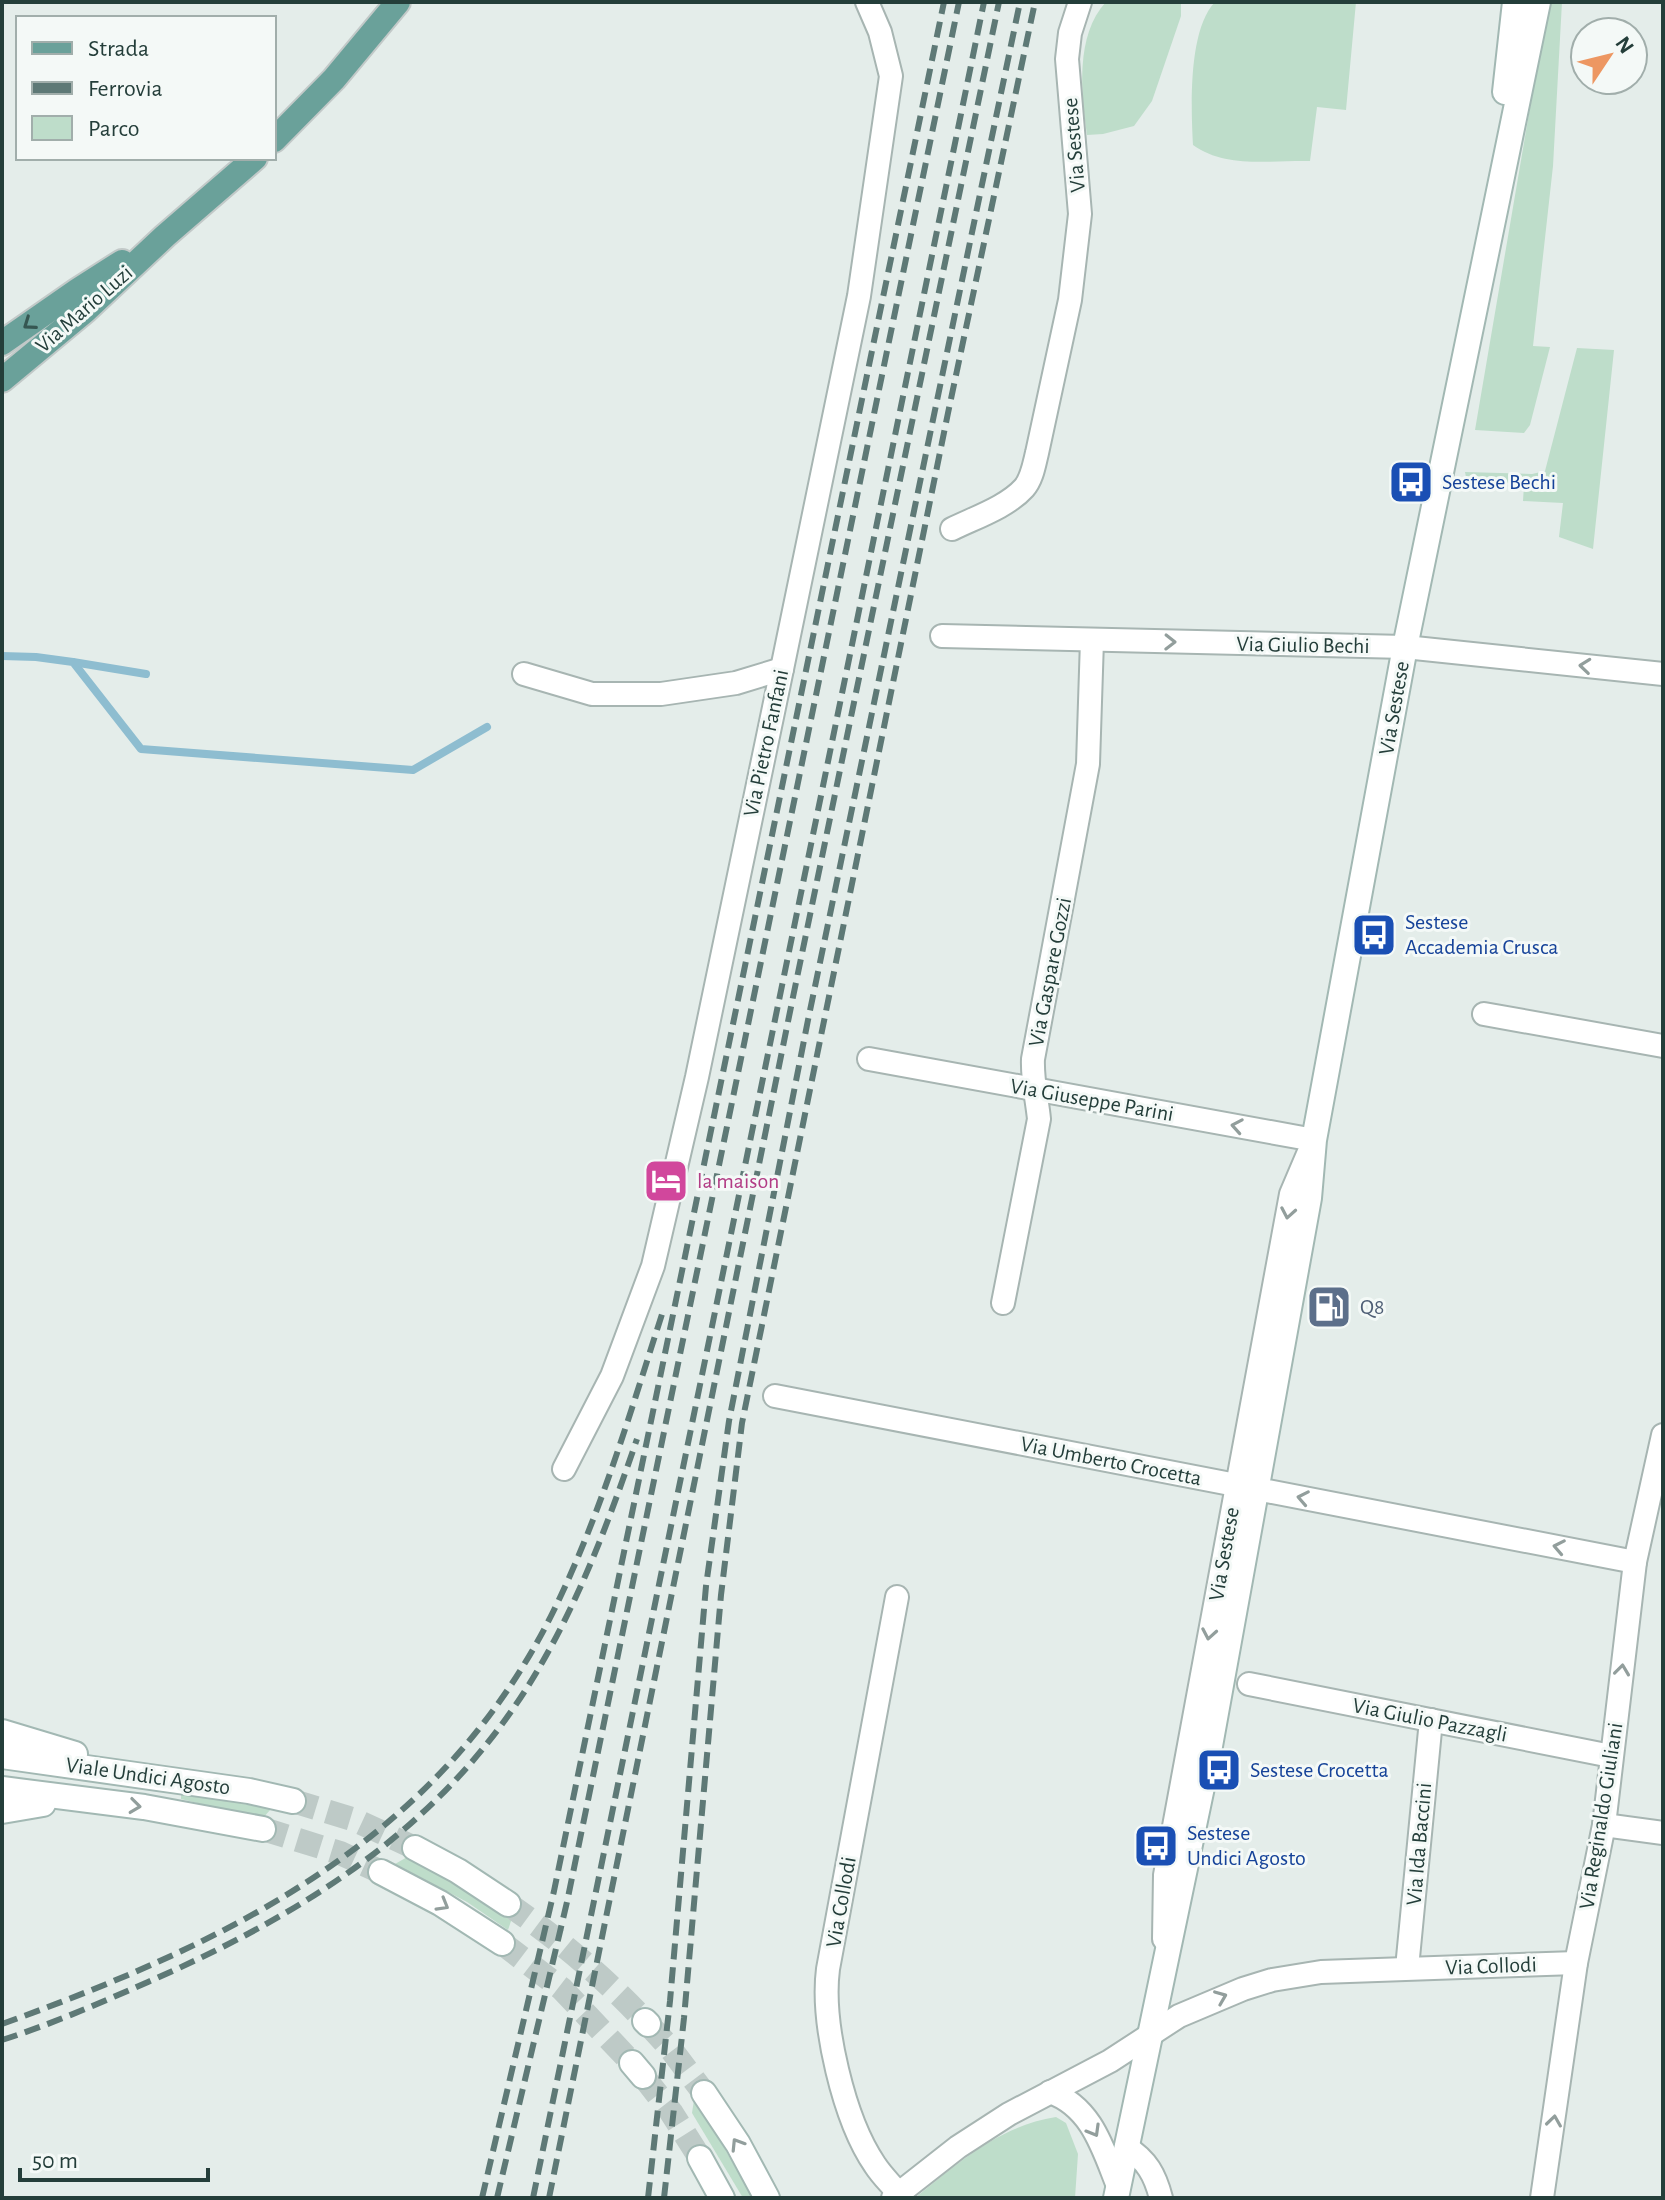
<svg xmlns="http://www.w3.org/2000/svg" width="1665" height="2200" font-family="'Alegreya Sans',sans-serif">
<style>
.green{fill:#beddca}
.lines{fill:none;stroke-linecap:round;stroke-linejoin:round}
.stream{stroke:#8ebdd0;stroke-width:8}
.secondary-tunnel{stroke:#becac7;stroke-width:24;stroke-dasharray:24 12;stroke-linecap:butt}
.street-casing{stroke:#a7b5b2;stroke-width:26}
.secondary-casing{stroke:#a2b8b3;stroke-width:28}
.primary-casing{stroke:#c2c9c8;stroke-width:28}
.street{stroke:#fff;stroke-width:22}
.secondary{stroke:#fff;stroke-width:24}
.primary{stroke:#6aa19a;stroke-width:24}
.rail{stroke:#5e7976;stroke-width:6;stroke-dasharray:16 8;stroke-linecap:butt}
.oneway{stroke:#365752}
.oneway2{stroke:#929e9c}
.labels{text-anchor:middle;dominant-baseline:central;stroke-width:6;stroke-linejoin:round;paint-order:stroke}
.street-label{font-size:22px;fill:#243e3a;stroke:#f4f9f7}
.transit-label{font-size:22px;fill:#164399;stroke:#f4f9f7;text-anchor:start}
.hotel-label{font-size:22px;fill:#b23c85;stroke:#f4f9f7;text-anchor:start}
.service-label{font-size:22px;fill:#4e5e75;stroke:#f4f9f7;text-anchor:start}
</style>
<rect width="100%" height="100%" fill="#e4edea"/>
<g class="green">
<path d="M1106,2H1181V16L1152,101L1134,126L1103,134L1087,135C1081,94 1075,35 1106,2Z"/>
<path d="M1215,2H1356L1346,110L1317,107L1310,161C1272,160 1226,169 1193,145C1191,108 1188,30 1215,2Z"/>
<polygon points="1548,2 1562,2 1553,166 1533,346 1550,347 1530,425 1524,433 1475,430"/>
<polygon points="1577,348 1614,350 1593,549 1559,537 1563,503 1523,501 1524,485 1466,477 1465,472 1532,474 1545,471"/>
<polygon points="181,1791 269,1805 271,1809 262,1819 181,1799"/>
<polygon points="409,1856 445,1874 512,1918 508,1930 467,1902 395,1864"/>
<polygon points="694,2100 714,2130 753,2198 743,2198 692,2113"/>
<path d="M1056,2117L1066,2123L1078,2154L1075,2198H915C958,2163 999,2126 1056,2117Z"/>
</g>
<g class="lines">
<g class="stream">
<polyline points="2,656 36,657 73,662 141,749 413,770 487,727"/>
<polyline points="73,662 146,674"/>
</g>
<g class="secondary-tunnel">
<polyline points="293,1801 355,1820 415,1848"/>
<polyline points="263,1829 340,1853 381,1872"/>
<path d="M508,1904C557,1938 604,1977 645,2021"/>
<polyline points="502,1943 562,1989 632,2063"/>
<polyline points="648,2024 670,2048 704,2093"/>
<polyline points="643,2076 671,2112 700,2158"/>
</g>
<g class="street-casing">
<g id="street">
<path d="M952,529C974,518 1007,507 1024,488C1032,479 1034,465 1037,453L1070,300L1080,214L1067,59L1070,33L1080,2"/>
<polyline points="942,636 1405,647 1663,674"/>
<polyline points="524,674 592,694 661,694 736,683 782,669"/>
<polyline points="1484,1014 1663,1046"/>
<polyline points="869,1059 1314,1140 1291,1194 1165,1875 1164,1939"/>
<path d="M1003,1303L1039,1119C1037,1099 1032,1079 1033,1059L1088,764L1092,640"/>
<polyline points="775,1396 1635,1562"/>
<polyline points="564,1469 612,1376 653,1266 697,1077 782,669 859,296 891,76 880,32 867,2"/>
<path d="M897,1597L828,1969C821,2023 844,2120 875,2165C882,2176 891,2184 899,2194"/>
<polyline points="1249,1684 1611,1756"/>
<polyline points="1604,1825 1663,1833"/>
<polyline points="1407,1968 1431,1720"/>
<path d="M1050,2092C1092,2107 1103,2149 1118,2186"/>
<path d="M1126,2147C1147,2160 1155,2175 1161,2198"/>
<polyline points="893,2198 958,2147 1009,2114 1110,2061 1179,2016 1243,1989 1272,1980 1321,1972 1576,1963"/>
<polyline points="1542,2198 1576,1963 1604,1825 1635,1562 1663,1435"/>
</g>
</g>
<g class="secondary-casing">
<g id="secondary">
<polyline points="1505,92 1515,2"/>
<polyline points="2,1732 75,1754"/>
<polyline points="2,1756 249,1791 293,1801"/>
<polyline points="2,1789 144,1807 263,1829"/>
<polyline points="2,1811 43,1804"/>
<polyline points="415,1848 458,1871 508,1904"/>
<polyline points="381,1872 440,1903 502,1943"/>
<polyline points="645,2021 648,2024"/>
<polyline points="632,2063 643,2076"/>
<polyline points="704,2093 738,2144 767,2198"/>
<polyline points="700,2158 722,2198"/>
<polyline points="1116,2198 1206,1768 1309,1198 1314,1140 1405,647 1538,2"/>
</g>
</g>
<g class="primary-casing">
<g id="primary">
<polyline points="274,140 334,79 398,2"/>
<polyline points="2,343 78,290 122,262"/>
<polyline points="2,380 85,311 165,236 255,158"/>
</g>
</g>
<use href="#street" class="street"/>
<use href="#secondary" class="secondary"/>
<use href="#primary" class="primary"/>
<g class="rail">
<path d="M2,2024C232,1941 441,1840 554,1610C601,1514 631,1410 664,1308"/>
<path d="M2,2040C52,2024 100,2003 148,1982C312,1910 452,1821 543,1661C583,1591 611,1515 637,1439"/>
<polyline points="482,2198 554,1891 944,2"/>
<polyline points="497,2198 567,1902 959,2"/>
<polyline points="533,2198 984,2"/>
<polyline points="549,2198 793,997 999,2"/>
<polyline points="648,2198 670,2001 706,1586 729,1421 808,1020 1020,2"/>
<polyline points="664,2198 684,2018 721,1595 742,1423 948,413 1035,2"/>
</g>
</g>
<defs><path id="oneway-chevron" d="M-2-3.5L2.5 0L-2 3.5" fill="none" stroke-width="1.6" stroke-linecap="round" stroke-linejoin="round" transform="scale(2)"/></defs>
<use class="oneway" href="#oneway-chevron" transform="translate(29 324) rotate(145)"/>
<g class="oneway2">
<use href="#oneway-chevron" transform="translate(1170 642) rotate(1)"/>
<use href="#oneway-chevron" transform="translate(1585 666) rotate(-174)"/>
<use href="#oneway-chevron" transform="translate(1237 1126) rotate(-170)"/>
<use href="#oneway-chevron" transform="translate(1288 1213) rotate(100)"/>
<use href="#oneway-chevron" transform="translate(1303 1498) rotate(-169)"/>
<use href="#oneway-chevron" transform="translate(1559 1547) rotate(-169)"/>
<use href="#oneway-chevron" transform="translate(1209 1634) rotate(100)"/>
<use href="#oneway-chevron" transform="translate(1622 1670) rotate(-83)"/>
<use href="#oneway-chevron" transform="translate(135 1806) rotate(7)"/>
<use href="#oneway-chevron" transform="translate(443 1905) rotate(30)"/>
<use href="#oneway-chevron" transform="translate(1221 1997) rotate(-22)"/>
<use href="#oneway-chevron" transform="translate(1554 2121) rotate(-82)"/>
<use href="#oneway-chevron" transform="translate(1094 2131) rotate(60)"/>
<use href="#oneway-chevron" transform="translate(737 2144) rotate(-122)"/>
</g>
<defs>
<g id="bus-square" transform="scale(2.3)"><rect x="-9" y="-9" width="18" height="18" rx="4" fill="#1a4fb4" stroke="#f4f9f7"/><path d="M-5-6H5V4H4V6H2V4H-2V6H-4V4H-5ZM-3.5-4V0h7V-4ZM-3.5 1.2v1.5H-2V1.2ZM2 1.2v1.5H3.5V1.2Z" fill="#fff"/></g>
<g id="hotel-square" transform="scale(2.3)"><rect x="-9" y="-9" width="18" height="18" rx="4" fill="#d1479c" stroke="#f4f9f7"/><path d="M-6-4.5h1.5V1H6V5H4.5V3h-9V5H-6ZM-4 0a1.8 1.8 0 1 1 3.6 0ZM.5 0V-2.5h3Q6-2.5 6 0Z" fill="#fff"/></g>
<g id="fuel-square" transform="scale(2.3)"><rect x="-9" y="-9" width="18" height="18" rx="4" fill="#5c6f8a" stroke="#f4f9f7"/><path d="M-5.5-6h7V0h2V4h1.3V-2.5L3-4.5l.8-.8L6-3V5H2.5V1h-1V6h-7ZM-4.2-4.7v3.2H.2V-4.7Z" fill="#fff"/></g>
</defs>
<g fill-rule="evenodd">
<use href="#bus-square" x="1411" y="482"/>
<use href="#bus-square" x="1374" y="935"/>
<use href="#hotel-square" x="666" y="1181"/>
<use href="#fuel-square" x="1329" y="1307"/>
<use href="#bus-square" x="1219" y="1770"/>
<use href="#bus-square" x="1156" y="1846"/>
</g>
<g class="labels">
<g class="street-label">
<text transform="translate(1074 145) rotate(-95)">Via Sestese</text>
<text transform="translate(84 309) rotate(-41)">Via Mario Luzi</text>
<text transform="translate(1303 645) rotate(1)">Via Giulio Bechi</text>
<text transform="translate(1394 708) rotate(-80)">Via Sestese</text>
<text transform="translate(766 743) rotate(-78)">Via Pietro Fanfani</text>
<text transform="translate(1050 972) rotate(-79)">Via Gaspare Gozzi</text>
<text transform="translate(1092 1100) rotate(10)">Via Giuseppe Parini</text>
<text transform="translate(1111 1461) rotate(11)">Via Umberto Crocetta</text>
<text transform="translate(1224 1554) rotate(-80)">Via Sestese</text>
<text transform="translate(1430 1720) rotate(11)">Via Giulio Pazzagli</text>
<text transform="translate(148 1776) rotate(8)">Viale Undici Agosto</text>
<text transform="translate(1601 1816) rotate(-81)">Via Reginaldo Giuliani</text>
<text transform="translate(1419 1844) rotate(-85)">Via Ida Baccini</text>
<text transform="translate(841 1902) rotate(-80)">Via Collodi</text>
<text transform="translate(1491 1966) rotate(-2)">Via Collodi</text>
</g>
<g class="transit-label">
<text x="1442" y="482">Sestese Bechi</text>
<text x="1405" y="922">Sestese<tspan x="1405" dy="25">Accademia Crusca</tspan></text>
<text x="1250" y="1770">Sestese Crocetta</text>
<text x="1187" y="1833">Sestese<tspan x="1187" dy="25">Undici Agosto</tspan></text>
</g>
<g class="hotel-label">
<text x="697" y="1181">la maison</text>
</g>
<g class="service-label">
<text x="1360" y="1307">Q8</text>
</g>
</g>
<rect width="1665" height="2200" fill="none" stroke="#243e3a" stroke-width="8"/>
<rect x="16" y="16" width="260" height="144" fill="#f4f9f7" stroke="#a1aeab" stroke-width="2"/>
<rect x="32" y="42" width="40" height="12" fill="#6aa19a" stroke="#a1aeab" stroke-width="2"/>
<text x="88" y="56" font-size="24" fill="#243e3a">Strada</text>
<rect x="32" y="82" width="40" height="12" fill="#5e7976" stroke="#a1aeab" stroke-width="2"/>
<text x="88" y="96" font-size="24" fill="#243e3a">Ferrovia</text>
<rect x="32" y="116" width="40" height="24" fill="#beddca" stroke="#a1aeab" stroke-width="2"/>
<text x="88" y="136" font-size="24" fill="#243e3a">Parco</text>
<g transform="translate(1609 56) rotate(55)"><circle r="38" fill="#f4f9f7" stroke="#a1aeab" stroke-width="2"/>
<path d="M0-6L14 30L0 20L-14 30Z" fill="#ed9762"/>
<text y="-12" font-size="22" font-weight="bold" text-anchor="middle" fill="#243e3a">N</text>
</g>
<path d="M20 2168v12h188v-12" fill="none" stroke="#243e3a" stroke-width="4"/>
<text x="32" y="2168" font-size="24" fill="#243e3a" stroke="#f4f9f7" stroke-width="6" paint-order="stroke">50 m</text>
</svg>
